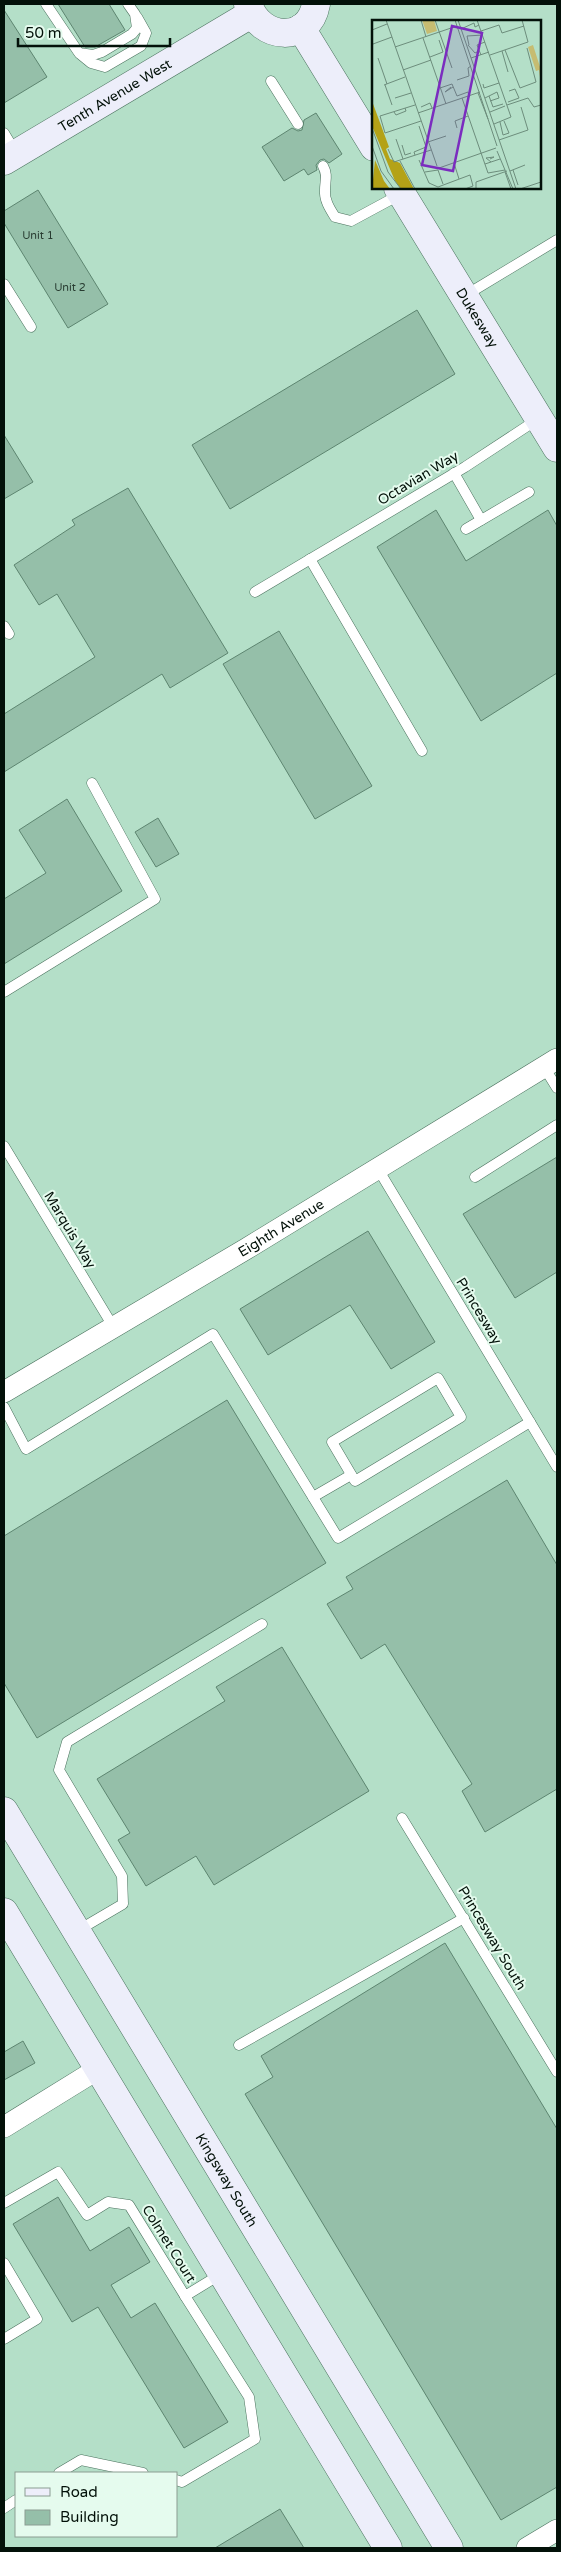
<svg xmlns="http://www.w3.org/2000/svg" width="561" height="2552" font-family="'Varela Round',sans-serif">
<style>
.building{fill:#95bfa9;stroke:#5d8570}
.lines{fill:none;stroke-linecap:round;stroke-linejoin:round}
.lane-casing{stroke:#4b725e;stroke-width:11}
.street-casing{stroke:#4b725e;stroke-width:22}
.secondary-casing{stroke:#4b725e;stroke-width:29}
.lane{stroke:#fff;stroke-width:10}
.street{stroke:#fff;stroke-width:21}
.secondary{stroke:#edeefa;stroke-width:28}
.labels{text-anchor:middle;dominant-baseline:central;stroke-width:4;stroke-linejoin:round;paint-order:stroke}
.number-label{font-size:11px;fill:#283c31}
.street-label{font-size:14px;fill:#031109;stroke:#e5fbee}
.inset-road{fill:none;stroke:#6d8d7c;stroke-width:1}
.view{fill:#7b2cbf;fill-opacity:0.15;stroke:#7b2cbf;stroke-width:2.5}
.inset-edge{fill:none;stroke:#031109;stroke-width:2.5}
</style>
<rect width="100%" height="100%" fill="#b4dfc8"/>
<g class="building">
<polygon points="58,4 109,4 125,30 95,47 85,47"/>
<polygon points="4,10 47,77 4,103"/>
<polygon points="316,113 342,154 329,163 324,159 320,160 316,165 317,170 308,175 304,169 284,181 262,147 292,128 298,131 302,130 304,120"/>
<polygon points="38,190 108,304 68,328 4,223 4,211"/>
<polygon points="417,310 455,374 230,509 192,445"/>
<polygon points="4,435 33,482 4,499"/>
<polygon points="128,488 228,653 170,688 162,674 4,772 4,714 95,657 57,594 39,605 14,565 75,525 72,520"/>
<polygon points="436,510 466,561 548,510 557,526 557,673 481,721 377,547"/>
<polygon points="279,631 372,786 315,819 223,664"/>
<polygon points="67,799 122,891 4,964 4,899 46,873 19,830"/>
<polygon points="158,818 179,854 156,867 135,832"/>
<polygon points="557,1157 557,1272 515,1298 463,1214"/>
<polygon points="368,1231 435,1342 391,1369 350,1305 268,1355 240,1309"/>
<polygon points="227,1400 326,1563 37,1738 4,1683 4,1536"/>
<polygon points="507,1480 557,1565 557,1789 485,1832 462,1791 472,1784 385,1644 361,1659 327,1604 353,1589 346,1577"/>
<polygon points="282,1647 369,1791 214,1885 196,1856 146,1886 118,1840 130,1833 97,1779 225,1701 216,1687"/>
<polygon points="445,1943 557,2129 557,2487 501,2520 245,2094 273,2077 261,2056"/>
<polygon points="23,2041 35,2063 4,2080 4,2052"/>
<polygon points="58,2197 90,2251 129,2227 150,2262 111,2285 131,2318 155,2303 228,2422 184,2448 98,2307 72,2322 13,2224"/>
<polygon points="280,2509 304,2548 215,2548"/>
</g>
<g class="lines">
<g class="lane-casing">
<g id="lane">
<polyline points="46,4 79,53 93,55 102,52 132,34 137,28 135,14 128,4"/>
<polyline points="80,54 91,63 105,67 141,46 146,33 137,17"/>
<polyline points="271,81 298,124"/>
<polyline points="4,133 16,153"/>
<path d="M323,166C328,175 325,181 325,190C324,200 330,209 335,217L351,221L401,194"/>
<polyline points="4,284 31,327"/>
<polyline points="466,295 557,240"/>
<polyline points="454,473 481,520"/>
<polyline points="466,529 529,492"/>
<polyline points="310,559 422,751"/>
<polyline points="255,592 465,467 538,419"/>
<polyline points="4,626 9,634"/>
<polyline points="4,992 155,899 92,783"/>
<polyline points="544,1067 557,1088"/>
<polyline points="4,1146 114,1328"/>
<polyline points="378,1169 557,1467"/>
<polyline points="475,1177 557,1125"/>
<polygon points="438,1378 461,1417 355,1481 332,1442"/>
<polyline points="4,1407 26,1449 213,1334 338,1538 530,1422"/>
<polyline points="313,1497 351,1475"/>
<polyline points="402,1818 557,2072"/>
<polyline points="77,1931 123,1904 122,1876 59,1770 67,1742 262,1624"/>
<polyline points="239,2045 464,1918"/>
<polyline points="4,2203 58,2172 87,2215 108,2202 129,2205 185,2296 221,2274"/>
<polyline points="4,2263 37,2319 4,2339"/>
<polyline points="59,2473 81,2460 143,2473"/>
<polyline points="176,2480 182,2482 255,2439 249,2397 185,2296"/>
<polyline points="4,2508 16,2500"/>
</g>
</g>
<g class="street-casing">
<g id="street">
<path id="s1" d="M4,1392L246,1249L557,1059"/>
<polyline points="4,2127 98,2069"/>
<polyline points="527,2548 557,2530"/>
</g>
</g>
<g class="secondary-casing">
<g id="secondary">
<path d="M248,4C260,41 309,44 316,4"/>
<polyline points="301,28 374,147"/>
<path id="s2" d="M4,161L251,14"/>
<path id="s3" d="M398,188L557,448"/>
<path id="s4" d="M4,1811L449,2548"/>
<polyline points="4,1912 388,2548"/>
</g>
</g>
<use href="#lane" class="lane"/>
<use href="#street" class="street"/>
<use href="#secondary" class="secondary"/>
</g>
<g class="labels">
<g class="number-label">
<text x="38" y="235">Unit 1</text>
<text x="70" y="287">Unit 2</text>
</g>
<g class="street-label">
<text stroke="none"><textPath href="#s2" startOffset="129">Tenth Avenue West</textPath></text>
<text stroke="none"><textPath href="#s3" startOffset="152">Dukesway</textPath></text>
<text transform="translate(418 478) rotate(-31)">Octavian Way</text>
<text stroke="none"><textPath href="#s1" startOffset="322">Eighth Avenue</textPath></text>
<text transform="translate(70 1230) rotate(59)">Marquis Way</text>
<text transform="translate(479 1311) rotate(59)">Princesway</text>
<text transform="translate(492 1938) rotate(59)">Princesway South</text>
<text stroke="none"><textPath href="#s4" startOffset="431">Kingsway South</textPath></text>
<text transform="translate(169 2244) rotate(58)">Colmet Court</text>
</g>
</g>
<g transform="translate(372 20)">
<rect width="169" height="169" fill="#b4dfc8"/>
<path d="M50,0H62L65,11L55,14ZM161,25L169,50V64L167,50L164,51L156,27Z" fill="#c6bc71"/>
<path d="M0,81L17,127L14,129L18,139L28,143L42,169H29L23,161L0,106ZM3,140L12,161L18,169H0Z" fill="#b4a217"/>
<path class="inset-road" d="M14,0L65,146M49,0L54,17M63,0L80,48M83,0L125,126M86,0L144,169M105,0L139,97L122,104M89,9L102,3L103,7L107,5M0,10L15,4M109,11L127,5L130,13L152,6M51,18L74,84M1,24L20,17M96,25L103,33L107,31M97,25L95,16L111,15M23,27L85,6M133,30L148,68L164,62L155,28M130,31L136,52M109,35L105,25L113,22M118,35L156,22L150,0M58,37L71,32L67,20M6,38L15,64M99,38L117,32M31,50L59,40M85,60L97,56L96,48L99,46M111,64L112,68L127,63M12,65L33,57M13,65L20,85M79,67L73,72L81,67M68,68L80,64L85,76L96,72L97,76M106,73L116,99M117,76L125,72L127,78L118,81M23,78L39,73M90,78L116,153M113,78L117,76L121,87L131,84M136,82L147,78L143,69L137,71M43,85L8,96L13,113L49,101M135,85L156,78L162,87L169,85M49,87L58,83L60,88M22,92L24,95L34,91L33,88M118,92L133,86M46,93L108,72M128,102L131,115L137,113L132,101M0,108L16,152L29,169M85,108L83,101L96,96M24,119L31,139M127,120L156,110L149,87M56,122L74,116M30,125L33,135L39,133M0,126L9,151L22,169M16,129L22,142L59,130M125,131L141,169M43,135L42,132L54,127L47,106M118,139L122,137L114,138L119,142M47,140L57,163L66,167L98,155L101,166L93,169M28,141L43,169M82,143L87,159M113,144L128,139M67,148L124,128M141,150L146,165M138,151L153,145M53,152L66,150L71,164M133,152L139,169M116,153L133,150M104,169V162L135,151M148,169L169,162"/>
<path class="view" d="M80,6L110,13L81,151L50,145Z"/>
<rect width="169" height="169" class="inset-edge"/>
</g>
<rect width="561" height="2552" fill="none" stroke="#031109" stroke-width="10"/>
<rect x="15" y="2472" width="162" height="65" fill="#e5fbee" stroke="#8b9d92"/>
<rect x="25" y="2488" width="25" height="8" fill="#edeefa" stroke="#8b9d92"/>
<text x="60" y="2497" font-size="15" fill="#031109">Road</text>
<rect x="25" y="2510" width="25" height="15" fill="#95bfa9" stroke="#8b9d92"/>
<text x="60" y="2522" font-size="15" fill="#031109">Building</text>
<path d="M18 38v8h152v-8" fill="none" stroke="#031109" stroke-width="2.5"/>
<text x="25" y="38" font-size="15" fill="#031109" stroke="#e5fbee" stroke-width="4" paint-order="stroke">50 m</text>
</svg>
